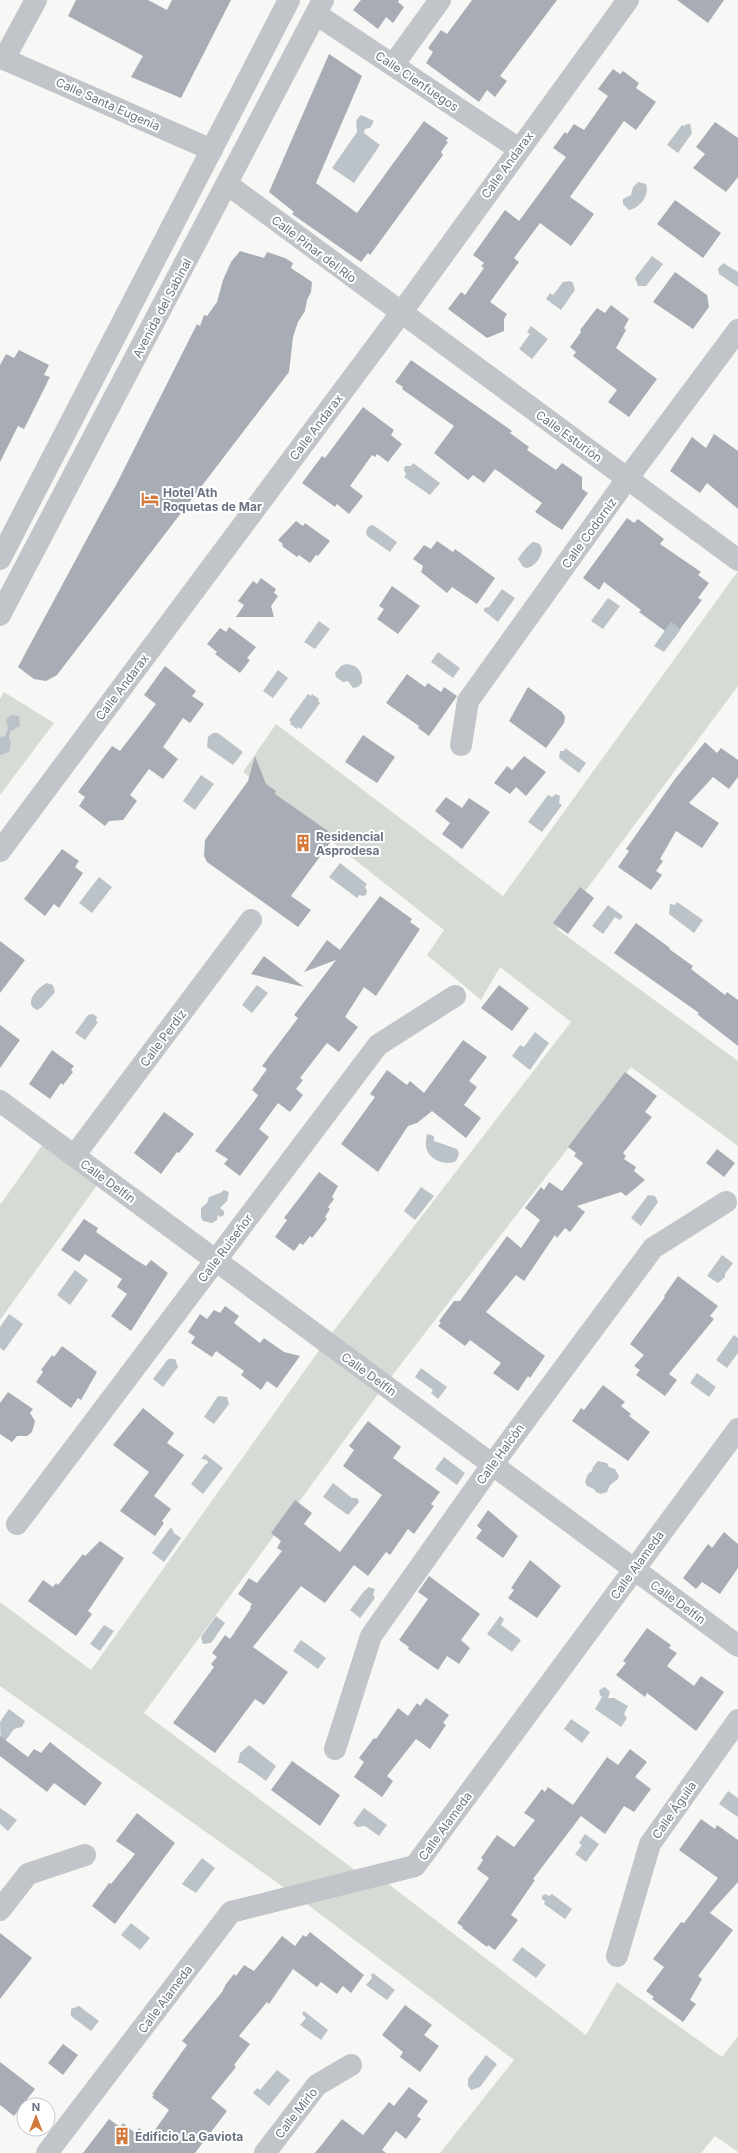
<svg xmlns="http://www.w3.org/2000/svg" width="738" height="2153" font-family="Inter,sans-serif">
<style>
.green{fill:#d6dcd5}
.water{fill:#bbc2c8}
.building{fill:#a8adb5}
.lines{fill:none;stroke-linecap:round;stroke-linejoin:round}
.minor{stroke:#c1c4c8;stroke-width:22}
.tertiary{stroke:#c1c4c8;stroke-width:22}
.labels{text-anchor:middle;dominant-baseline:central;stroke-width:4;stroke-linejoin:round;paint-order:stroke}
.street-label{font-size:12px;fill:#6a7383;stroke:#fff}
.poi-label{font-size:12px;font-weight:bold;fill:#6a7383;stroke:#fff;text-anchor:start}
</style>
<rect width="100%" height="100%" fill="#f7f8f5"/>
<g class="green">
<polygon points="738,571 738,686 557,929 738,1061 738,1146 631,1067 384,1386 144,1713 367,1879 378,1876 586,2035 617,1982 722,2057 738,2036 738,2152 715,2136 701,2153 440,2153 514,2060 296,1896 0,1686 0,1602 91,1670 325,1342 571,1022 500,967 481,1000 427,955 444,930 243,772 276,724 503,896"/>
<polygon points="4,692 54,723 0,795 0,699"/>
<polygon points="48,1137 103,1177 0,1320 0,1205"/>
</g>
<g class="water">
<path d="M361,115L374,121L370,128L365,129L364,133L380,145L354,183L332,168L357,132C357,125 354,120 361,115Z"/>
<polygon points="687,124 690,124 692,133 678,153 667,145 682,125 684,126"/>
<path d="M638,182L646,184C650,195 640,208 629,210L623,204V199L631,195L633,187Z"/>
<polygon points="652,256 663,264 646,286 638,286 635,278"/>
<polygon points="723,263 738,272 738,287 719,274 718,269"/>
<polygon points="570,281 573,283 575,290 561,310 546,299 550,293 553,295 563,282"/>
<polygon points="531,326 548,339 532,359 519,349 530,334 527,332"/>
<polygon points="413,463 440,483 430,495 404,477 406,474 404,470 405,466 411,466"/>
<polygon points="373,525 397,542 390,552 367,536 366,531 369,526"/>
<path d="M533,542C551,544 538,566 527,568L523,567L518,559C519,556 530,543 533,542Z"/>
<polygon points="502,589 515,598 498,622 484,611 484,608 489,607"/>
<polygon points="608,598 620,606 603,629 591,621"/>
<polygon points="319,621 330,629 315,649 304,642"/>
<polygon points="671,622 681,629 664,652 654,646"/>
<polygon points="438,652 460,668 453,678 431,662"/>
<path d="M346,664C358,665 363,672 362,683L358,687L353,688L348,681L343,682L336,677L335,673L341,666Z"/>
<polygon points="278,670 288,678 273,698 263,691"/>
<polygon points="308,694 311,696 312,694 319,699 318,701 320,703 301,729 298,727 297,729 290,724 291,722 289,720"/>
<polygon points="11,715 19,716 20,726 11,731 9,736 11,743 9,752 0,755 0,737 5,736 8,728 6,720"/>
<polygon points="213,733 218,733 243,752 233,765 207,747 208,737"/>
<polygon points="565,748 586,763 579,773 559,758 560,751 564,751"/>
<polygon points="201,775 214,784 195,810 183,801"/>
<polygon points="556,794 560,796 559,803 562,805 542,832 528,822 548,795 552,797"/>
<polygon points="340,863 367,884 365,887 367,891 366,895 363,896 359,895 357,898 329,877"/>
<polygon points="99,877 112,887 92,913 79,903"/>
<polygon points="677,902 703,920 694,933 669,914 670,904 675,905"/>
<polygon points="608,905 623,916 620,920 615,917 603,934 592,926"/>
<path d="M47,983L53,985L55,992L42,1007L37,1010C22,1004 38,987 47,983Z"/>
<polygon points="257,985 268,993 252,1013 242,1005"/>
<polygon points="93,1014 97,1017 96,1021 98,1022 85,1040 75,1033 88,1015"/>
<polygon points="535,1032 549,1043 530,1070 512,1056 520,1045 524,1047"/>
<path d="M427,1134L434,1136V1141L457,1149L459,1154L456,1161C447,1166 431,1161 427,1150C425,1145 426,1139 427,1134Z"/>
<polygon points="421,1187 434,1196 415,1220 404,1211"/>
<polygon points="224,1190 229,1192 227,1201 220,1208 224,1211 224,1215 220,1217 218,1215 217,1220 212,1223 203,1221 201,1217 201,1208 207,1203 209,1197 220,1193"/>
<polygon points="648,1195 655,1196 658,1202 641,1226 631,1218"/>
<polygon points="722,1255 733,1263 725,1274 725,1277 718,1283 707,1276"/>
<polygon points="75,1270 88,1280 70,1305 57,1295"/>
<polygon points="9,1314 23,1324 4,1351 0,1348 0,1327"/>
<polygon points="734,1335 738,1338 738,1353 727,1368 716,1360"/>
<polygon points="168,1359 175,1359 178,1367 163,1387 153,1379"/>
<polygon points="421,1368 447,1387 438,1399 431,1393 433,1390 415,1377"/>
<polygon points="697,1373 716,1387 709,1397 690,1383"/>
<polygon points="218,1396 227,1397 229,1404 214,1424 204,1417"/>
<polygon points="205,1454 223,1468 203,1494 191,1484 205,1465 208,1463 207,1460 201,1459"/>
<polygon points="444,1457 465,1473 457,1485 435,1469"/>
<polygon points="598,1461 607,1463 609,1467 615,1469 619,1476 618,1479 610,1485 607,1492 601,1494 596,1492 594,1489 587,1486 585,1482 588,1474 592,1471 593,1467"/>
<polygon points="333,1483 352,1498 357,1498 359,1502 348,1515 323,1497"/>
<polygon points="171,1527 174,1533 181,1538 164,1562 152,1553"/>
<polygon points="369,1587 375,1589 373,1595 375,1598 360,1618 350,1610 364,1591"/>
<polygon points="216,1616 225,1623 211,1643 203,1644 201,1637"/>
<polygon points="500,1616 504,1619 501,1625 521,1640 512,1652 487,1634"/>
<polygon points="104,1625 114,1631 100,1651 90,1644"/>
<polygon points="301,1640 326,1658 318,1669 293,1651"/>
<polygon points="605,1687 610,1692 608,1698 614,1698 628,1706 624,1714 627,1718 621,1727 595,1709 602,1697 600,1695 599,1690"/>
<polygon points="9,1709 25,1721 22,1727 14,1729 1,1747 0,1722"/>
<polygon points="571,1719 590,1732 582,1743 564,1729"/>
<polygon points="249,1745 276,1766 266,1781 241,1763 238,1763 240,1753"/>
<polygon points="728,1791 738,1798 738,1817 719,1804"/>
<polygon points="0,1808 17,1820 8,1831 0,1824"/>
<polygon points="364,1808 387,1825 379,1836 365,1826 357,1827 353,1823"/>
<polygon points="585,1834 599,1844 586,1862 575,1854 582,1845 579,1843"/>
<polygon points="202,1858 215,1868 196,1893 182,1884"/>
<polygon points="545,1894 549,1896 552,1894 572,1909 565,1919 544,1904 545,1901 542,1899 542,1896"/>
<polygon points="131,1923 150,1938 140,1950 121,1935"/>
<polygon points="522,1947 546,1965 536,1978 512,1960"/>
<polygon points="373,1973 395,1990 387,2000 366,1985 372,1978 371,1975"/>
<polygon points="79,2006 99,2021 91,2031 71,2016 71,2009"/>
<polygon points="304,2011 328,2030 321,2040 300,2025 306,2018 302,2014"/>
<polygon points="486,2055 497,2064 480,2087 471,2090 468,2086 468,2079"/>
<polygon points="277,2070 290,2080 269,2106 253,2093 257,2088 260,2090"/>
</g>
<g class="building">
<polygon points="76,0 148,0 167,10 172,0 231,0 181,98 131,77 143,56 68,16"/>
<polygon points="361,0 399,0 398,2 404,7 393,23 386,17 378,29 353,10"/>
<polygon points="472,0 557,0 500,76 507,81 495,97 487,90 479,102 426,63 433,52 428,48 441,30 447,34"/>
<polygon points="677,0 724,0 708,23"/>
<polygon points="329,54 362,76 316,183 357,213 424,121 448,138 446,141 448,142 441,152 443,155 370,255 368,253 361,262 292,214 294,212 269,192"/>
<polygon points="613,69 620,74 623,71 639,83 636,88 656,102 636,130 624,121 570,197 594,214 571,246 540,223 514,258 519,262 490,302 507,314 504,319 504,331 487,338 448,309 461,292 465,295 484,268 481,266 484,263 473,255 505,210 519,221 566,157 553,148 565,132 567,134 574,124 584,130 608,96 598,89"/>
<polygon points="715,122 738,138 738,177 726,192 693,168 705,154 696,147"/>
<polygon points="675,200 721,233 703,258 657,224"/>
<polygon points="240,251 264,258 267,252 285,258 293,263 291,268 312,282 311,292 307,300 305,311 298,322 293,337 289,372 57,675 46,681 34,679 18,667 116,485 193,332 197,324 200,326 204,315 207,316 217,302 223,280 231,262"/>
<polygon points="675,272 707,295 709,307 693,329 653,302"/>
<polygon points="611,305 629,319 624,328 626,330 616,348 657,379 629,417 608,402 617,390 573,356 576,352 570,347 581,332 580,330 597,308 605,313"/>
<polygon points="19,350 49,365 44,375 50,377 24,429 18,426 0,462 0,365 6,354 14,358"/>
<polygon points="411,360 512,431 510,433 529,447 527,450 556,470 562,463 582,477 582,489 588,493 562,530 535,512 542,503 495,469 484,483 473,475 468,480 434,453 454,426 402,389 403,387 395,382"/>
<polygon points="363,407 394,430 391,435 402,444 388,462 377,454 375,457 372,455 350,486 363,496 349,514 337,504 335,507 302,483 322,456 325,458"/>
<polygon points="714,434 738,451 738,509 707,483 700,493 670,471 692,437 706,448"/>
<polygon points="627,518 634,523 638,519 664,539 660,544 701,572 698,575 709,583 698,598 702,600 680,629 671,622 665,631 639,612 641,610 604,582 599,590 583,578"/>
<polygon points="296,521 303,526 305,523 330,541 318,556 316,555 310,563 299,555 297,557 282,546 283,544 278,540"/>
<polygon points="437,541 453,552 455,549 495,578 477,604 452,587 447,593 421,572 423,566 413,559 424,545 431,549"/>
<polygon points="261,578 276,589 274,593 278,596 271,606 274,617 236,617 244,605 238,601 253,581 257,584"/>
<polygon points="392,586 420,606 398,634 377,619 384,609 379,606"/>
<polygon points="229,627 256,647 247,658 250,660 240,673 215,654 217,652 207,644 220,628 226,632"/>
<polygon points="165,666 196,691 192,696 204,704 190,723 183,718 163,747 178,759 163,779 149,769 130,795 137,801 123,820 109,821 105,826 79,806 85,797 78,792 112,746 120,751 156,704 144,695"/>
<polygon points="407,674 425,687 428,683 441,692 444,687 457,696 429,736 418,728 420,725 419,726 386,703"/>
<polygon points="528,687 562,712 565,717 564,723 546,748 509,721"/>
<polygon points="363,735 395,757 377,783 345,762"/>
<polygon points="705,742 717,753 721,748 738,760 738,777 729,789 713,777 689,803 719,823 702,848 676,831 660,859 663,861 656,871 662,875 651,890 618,867 629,851 626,849 675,779"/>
<polygon points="255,756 266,784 276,791 275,794 335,836 291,896 311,910 298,927 207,862 204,856 205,840 248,781"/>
<polygon points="524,756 546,772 526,796 516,787 510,794 494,783 507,766 512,770"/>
<polygon points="446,797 462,808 469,798 490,812 462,849 442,834 450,823 435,811"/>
<polygon points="62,849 79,861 75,867 83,873 59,908 54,904 45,916 24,899"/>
<polygon points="580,887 594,898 568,934 553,923"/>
<polygon points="380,896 412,919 410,922 420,929 376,996 364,987 345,1017 358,1027 339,1052 327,1043 300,1078 303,1080 296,1089 303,1095 290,1112 278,1103 259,1129 269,1137 240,1176 224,1164 228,1159 215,1151 255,1100 258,1095 252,1090 267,1069 262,1066 298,1018 294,1015 336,960 304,972 327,940 340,950"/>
<polygon points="636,923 670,948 669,949 693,966 691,969 725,995 727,992 738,1000 738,1046 697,1014 699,1013 614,953"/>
<polygon points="0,941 25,960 0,993"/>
<polygon points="264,956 304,987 251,974"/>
<polygon points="499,985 529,1008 512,1031 481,1008"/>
<polygon points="0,1025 20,1040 0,1068"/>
<polygon points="463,1040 487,1057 469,1081 477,1087 464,1105 481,1118 466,1138 432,1111 417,1123 408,1126 378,1172 341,1144 375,1097 370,1094 387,1070 407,1085 410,1081 424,1093"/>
<polygon points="52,1050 74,1066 71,1070 73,1072 63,1085 61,1083 50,1099 29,1084"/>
<polygon points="625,1072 657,1096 645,1112 652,1117 623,1153 626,1156 624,1159 636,1167 634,1171 645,1180 626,1196 621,1192 577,1206 585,1212 570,1232 565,1228 557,1238 555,1235 524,1281 516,1275 486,1312 545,1356 530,1378 528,1376 518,1391 493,1373 501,1363 470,1340 465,1346 438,1326 441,1323 439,1321 454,1301 460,1301 507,1236 521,1248 540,1220 525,1208 541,1187 544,1190 549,1182 562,1191 583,1163 574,1156 576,1153 568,1147"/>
<polygon points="164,1112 194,1134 179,1153 177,1152 161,1174 134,1153"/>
<polygon points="717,1149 735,1163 724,1177 706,1163"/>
<polygon points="319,1172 338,1186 332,1197 334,1199 328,1207 330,1209 325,1217 327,1219 312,1238 310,1236 303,1245 300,1243 294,1251 275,1237 287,1220 284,1218"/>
<polygon points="84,1219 98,1228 96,1232 136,1260 146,1266 151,1260 168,1273 131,1331 111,1316 127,1294 117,1287 122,1279 85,1254 79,1262 61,1250"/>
<polygon points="678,1276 718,1306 710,1316 714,1319 669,1374 677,1380 665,1396 636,1375 640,1370 634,1366 644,1355 630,1344 665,1297 664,1296"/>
<polygon points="225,1306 239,1316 234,1323 260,1343 264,1338 284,1352 300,1356 277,1388 267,1381 261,1390 241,1375 244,1371 216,1351 212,1357 191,1343 195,1337 188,1332 200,1314 207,1319 214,1310 220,1313"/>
<polygon points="62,1346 97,1372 81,1400 78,1398 71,1408 36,1382 43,1372 41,1370 47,1362 52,1355 54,1357"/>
<polygon points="603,1385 625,1402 621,1406 631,1414 629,1416 650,1432 628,1461 572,1421 581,1408 584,1410"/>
<polygon points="8,1392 33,1409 30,1413 35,1421 32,1432 27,1436 17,1436 12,1442 0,1434 0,1403"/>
<polygon points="143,1408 174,1433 167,1443 184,1455 154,1496 171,1509 162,1521 164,1523 155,1536 120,1511 149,1472 113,1445"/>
<polygon points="368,1421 401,1447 393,1458 440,1492 431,1504 434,1506 414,1534 408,1529 390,1555 386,1552 368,1576 354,1565 325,1603 301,1586 253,1647 288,1672 264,1705 255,1699 215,1753 173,1723 214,1667 211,1664 217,1657 212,1653 225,1635 230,1639 251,1608 250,1607 252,1604 238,1594 249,1578 257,1583 282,1551 277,1548 281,1541 271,1533 295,1500 312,1513 304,1524 340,1552 382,1495 343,1466 354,1450 349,1446"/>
<polygon points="488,1510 518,1536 503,1558 476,1538 482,1530 477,1526"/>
<polygon points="724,1532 738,1544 738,1568 720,1594 702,1582 696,1589 683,1578 708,1544 712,1548"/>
<polygon points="100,1541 124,1558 88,1611 92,1614 76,1636 28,1601 43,1580 53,1587 56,1583 58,1585 83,1554 85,1556"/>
<polygon points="530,1560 561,1586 537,1618 508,1598 514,1590 511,1588"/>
<polygon points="429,1576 480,1614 461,1640 470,1648 459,1664 447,1656 438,1670 408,1649 409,1647 399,1640 428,1599 418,1592"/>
<polygon points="647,1628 671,1645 669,1648 677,1653 667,1666 694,1686 701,1676 724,1692 696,1731 647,1693 645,1697 616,1675 626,1663 623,1661"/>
<polygon points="426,1698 449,1715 443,1723 446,1725 430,1749 416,1739 387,1776 393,1781 382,1797 354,1777 364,1762 359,1758 374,1738 376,1739 398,1708 408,1716 417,1703 420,1706"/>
<polygon points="0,1736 28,1757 34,1749 41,1753 50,1742 102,1783 85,1806 54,1783 47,1792 0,1756"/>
<polygon points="630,1749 647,1762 635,1777 651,1789 634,1812 624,1806 605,1834 581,1816 533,1879 535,1880 511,1915 518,1920 495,1950 488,1945 487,1947 462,1928 463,1927 457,1923 489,1878 477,1869 483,1860 481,1858 497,1835 514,1847 535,1820 524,1813 542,1789 545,1792 548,1787 573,1805 607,1757 618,1765"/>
<polygon points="292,1761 340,1795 320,1826 271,1790"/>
<polygon points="137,1813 175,1843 115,1924 92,1906 109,1883 111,1884 135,1854 116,1841"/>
<polygon points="701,1819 715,1829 717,1825 738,1840 738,1882 710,1913 733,1930 698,1976 702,1979 690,2000 696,2004 683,2022 652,1999 654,1997 646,1991 664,1967 653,1959 681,1922 684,1923 718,1878 679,1850"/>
<polygon points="310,1932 364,1975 351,1993 343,1986 337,1994 321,1982 317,1987 293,1969 269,2004 267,2002 239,2036 250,2044 234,2065 236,2067 211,2098 227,2111 195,2153 83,2153 109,2119 120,2127 123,2123 135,2133 139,2128 150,2137 169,2110 152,2097 154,2095 152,2094 187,2045 182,2041 222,1992 226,1984 234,1974 236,1976 244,1965 254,1971 282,1936 295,1946 303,1935 306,1937"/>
<polygon points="0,1933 32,1958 0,1999"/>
<polygon points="405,2005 432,2025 424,2035 439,2046 420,2072 400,2057 403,2052 382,2035"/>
<polygon points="63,2044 78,2055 63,2075 48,2063"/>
<polygon points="0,2062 35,2089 14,2116 0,2105"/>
<polygon points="409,2087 428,2101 417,2116 421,2119 406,2139 396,2131 382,2150 386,2153 315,2153 342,2119 363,2135 389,2102 394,2106"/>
</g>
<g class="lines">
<g class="minor">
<polyline points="36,0 4,59 212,150"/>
<polyline points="316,14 519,149"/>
<polyline points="393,65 440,0"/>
<polyline points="227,184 738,560"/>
<polyline points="461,745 468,701 627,479 738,330"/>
<polyline points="0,851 401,313 628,0"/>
<polyline points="0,1101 738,1646"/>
<polyline points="74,1156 251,920"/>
<polyline points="17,1524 378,1045 455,996"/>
<polyline points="335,1749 371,1636 492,1465 653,1248 726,1202"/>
<polyline points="0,1910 28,1874 85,1855"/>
<polyline points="617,1956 650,1844 738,1720"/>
<polyline points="47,2153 231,1912 415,1866 738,1429"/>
<polyline points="265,2153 317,2085 351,2065"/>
</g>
<g class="tertiary">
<polyline points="0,559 289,0"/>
<polyline points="0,615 323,0"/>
</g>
</g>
<defs>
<g id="hotel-bare" transform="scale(1.38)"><path d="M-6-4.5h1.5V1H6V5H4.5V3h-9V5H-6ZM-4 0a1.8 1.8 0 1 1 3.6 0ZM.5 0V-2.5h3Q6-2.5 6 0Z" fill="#d2793b" stroke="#fff" stroke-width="2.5" paint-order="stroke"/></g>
<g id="building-bare" transform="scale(1.38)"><path d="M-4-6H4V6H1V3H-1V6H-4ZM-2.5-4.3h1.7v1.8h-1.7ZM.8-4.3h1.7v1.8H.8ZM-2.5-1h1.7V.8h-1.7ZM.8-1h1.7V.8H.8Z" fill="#d2793b" stroke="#fff" stroke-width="2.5" paint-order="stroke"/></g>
</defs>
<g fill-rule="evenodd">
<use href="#hotel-bare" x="150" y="499"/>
<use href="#building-bare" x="303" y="843"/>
<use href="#building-bare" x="122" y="2136"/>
</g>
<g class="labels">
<g class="street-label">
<text transform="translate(417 81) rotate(34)">Calle Cienfuegos</text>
<text transform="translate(108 104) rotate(24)">Calle Santa Eugenia</text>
<text transform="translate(507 165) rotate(-54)">Calle Andarax</text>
<text transform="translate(314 249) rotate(37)">Calle Pinar del Río</text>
<text transform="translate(162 308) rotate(-62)">Avenida del Sabinal</text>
<text transform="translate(316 427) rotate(-53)">Calle Andarax</text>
<text transform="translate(569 436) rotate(36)">Calle Esturión</text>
<text transform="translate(589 533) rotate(-54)">Calle Codorniz</text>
<text transform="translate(122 687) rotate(-53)">Calle Andarax</text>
<text transform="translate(163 1038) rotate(-53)">Calle Perdiz</text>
<text transform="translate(108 1181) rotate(36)">Calle Delfín</text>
<text transform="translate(225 1248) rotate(-53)">Calle Ruiseñor</text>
<text transform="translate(369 1374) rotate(36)">Calle Delfín</text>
<text transform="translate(500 1454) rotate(-54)">Calle Halcón</text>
<text transform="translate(637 1565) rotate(-54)">Calle Alameda</text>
<text transform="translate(678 1602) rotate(36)">Calle Delfín</text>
<text transform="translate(674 1810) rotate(-55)">Calle Águila</text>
<text transform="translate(445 1826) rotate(-54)">Calle Alameda</text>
<text transform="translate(165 1999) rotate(-53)">Calle Alameda</text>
<text transform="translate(296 2113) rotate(-52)">Calle Mirlo</text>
</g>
<g class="poi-label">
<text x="163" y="492">Hotel Ath<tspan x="163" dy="14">Roquetas de Mar</tspan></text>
<text x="316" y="836">Residencial<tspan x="316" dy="14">Asprodesa</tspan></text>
<text x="135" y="2136">Edificio La Gaviota</text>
</g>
</g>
<g transform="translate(36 2117)"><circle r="19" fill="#ffffff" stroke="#c3c7cd"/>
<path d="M0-3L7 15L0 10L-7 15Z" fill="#d2793b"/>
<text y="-6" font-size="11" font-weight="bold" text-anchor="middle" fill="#6a7383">N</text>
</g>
</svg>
